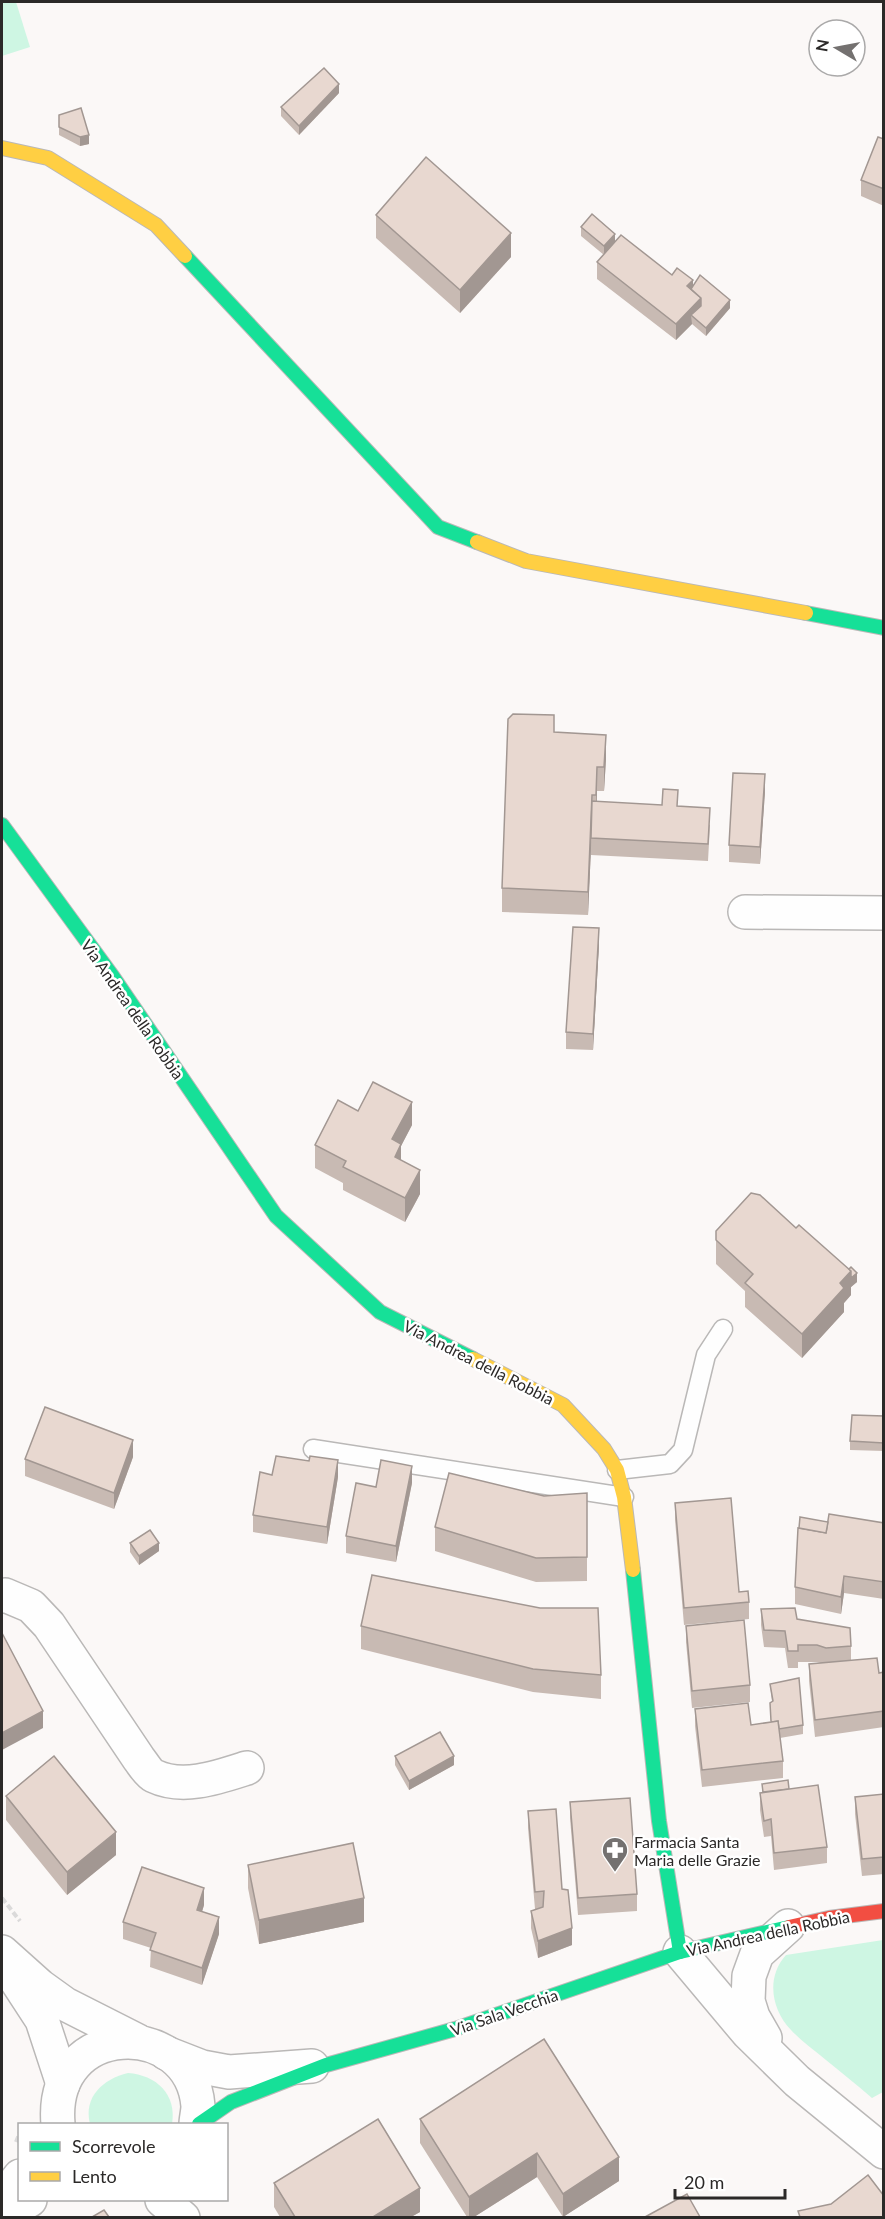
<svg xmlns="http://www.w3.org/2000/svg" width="885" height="2219" font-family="Lato,sans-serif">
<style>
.green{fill:#cef6e3}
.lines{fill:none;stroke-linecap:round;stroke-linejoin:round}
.lane-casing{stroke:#bab8b7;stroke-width:21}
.street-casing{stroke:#bab8b7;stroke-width:36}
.fast-casing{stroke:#bab8b7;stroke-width:16}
.slow-casing{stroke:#bab8b7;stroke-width:16}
.jam-casing{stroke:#bab8b7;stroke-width:16}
.path{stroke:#dbdada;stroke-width:4;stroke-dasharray:6 3;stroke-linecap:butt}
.lane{stroke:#fefefe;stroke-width:18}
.street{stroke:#fefefe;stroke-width:33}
.fast{stroke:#16e098;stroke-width:14}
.slow{stroke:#ffcf43;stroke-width:14}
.jam{stroke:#f24e42;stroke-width:14}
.wall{fill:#c8bab3}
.shaded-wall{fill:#a29792}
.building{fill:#e8d8d0;stroke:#a29792;stroke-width:1.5}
.labels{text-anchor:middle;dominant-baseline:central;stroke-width:5;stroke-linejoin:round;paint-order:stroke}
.street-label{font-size:16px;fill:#2b2928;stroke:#fff}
.poi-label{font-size:16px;fill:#2b2928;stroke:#fff;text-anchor:start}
</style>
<rect width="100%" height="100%" fill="#fbf8f7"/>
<g class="green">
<polygon points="2,2 16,2 30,47 2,56"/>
<path d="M883,1940V2092L872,2098C857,2085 841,2072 826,2060C814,2050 801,2041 791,2030C771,2009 766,1977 786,1955Z"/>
<path d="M128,2073C156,2075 177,2094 172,2124H90C83,2097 103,2079 128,2073Z"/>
</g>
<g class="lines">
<g class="lane-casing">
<g id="lane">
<polyline points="313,1449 624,1497"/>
<polyline points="617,1470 670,1464 683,1450 706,1355 723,1329"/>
</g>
</g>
<g class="street-casing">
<g id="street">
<polyline points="745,912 884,913"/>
<path d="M2,1596L5,1595L31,1606L49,1625L139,1759C143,1764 148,1773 154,1776C183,1790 219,1777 247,1768"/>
<polyline points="2,1952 40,1986 65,2004 138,2041"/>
<polyline points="680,1952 748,2033 797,2081 884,2152"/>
<polyline points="12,1974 42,2020 63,2084"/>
<polyline points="765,2038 753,2017 748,2001 749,1976 757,1954 788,1926"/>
<polyline points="166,2053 202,2067 229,2072 312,2066"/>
<path d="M58,2124C49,2019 191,2017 198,2106C198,2112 196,2119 196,2124"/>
<polyline points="2,2199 20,2176"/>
<polyline points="162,2200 183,2218"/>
<polyline points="2,2216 30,2200"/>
</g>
</g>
<g class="fast-casing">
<g id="fast">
<polyline points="185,256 438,527 477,542"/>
<polyline points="806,613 884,628"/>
<polyline points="2,825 113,977 276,1216 380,1312 473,1359"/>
<polyline points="633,1570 659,1821 680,1952"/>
<polyline points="199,2124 231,2102 326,2065 455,2029 680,1952 789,1927"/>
</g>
</g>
<g class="slow-casing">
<g id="slow">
<polyline points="2,148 48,158 156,225 185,256"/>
<polyline points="477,542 526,561 806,613"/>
<polyline points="473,1359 563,1405 604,1449 617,1470 624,1497 633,1570"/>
</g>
</g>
<g class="jam-casing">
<polyline id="jam" points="789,1927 829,1918 884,1911"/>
</g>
<g class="path">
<polyline points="2,1898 20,1921"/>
<polyline points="16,2142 20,2132"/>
</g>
<use href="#lane" class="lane"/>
<use href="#street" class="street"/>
<use href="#fast" class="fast"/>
<use href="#slow" class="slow"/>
<use href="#jam" class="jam"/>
</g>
<g class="wall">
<polygon points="339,93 299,135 281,116 281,107"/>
<polygon points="59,115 89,144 80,146 59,135"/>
<polygon points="884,139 884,206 861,196 861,180"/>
<polygon points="376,215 511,257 460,313 376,238"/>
<polygon points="581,227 615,241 672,275 693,285 730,308 706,336 692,324 676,340 597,279 597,262 604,255 581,236"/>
<polygon points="554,732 606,759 604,791 597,791 597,802 678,806 710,825 708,861 591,855 591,848 588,915 502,912 502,888"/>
<polygon points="765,791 760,864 729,862 729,845"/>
<polygon points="599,945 593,1050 566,1049 566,1032"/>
<polygon points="358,1111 412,1125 401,1146 401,1160 420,1194 405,1222 343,1190 343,1183 315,1168 315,1145"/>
<polygon points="716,1231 857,1282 851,1287 851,1295 844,1303 844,1312 802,1358 745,1307 745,1291 716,1264"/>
<polygon points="884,1416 884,1451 850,1450 850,1441"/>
<polygon points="133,1457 114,1509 25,1476 25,1459"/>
<polygon points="338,1477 327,1544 253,1532 253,1515"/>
<polygon points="412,1483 396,1562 346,1553 346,1536"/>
<polygon points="587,1493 587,1581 536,1582 435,1551 435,1527 544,1496"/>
<polygon points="675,1503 739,1592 749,1602 749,1619 684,1625 675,1520"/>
<polygon points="828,1522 884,1523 884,1599 844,1593 841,1614 795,1604 795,1587"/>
<polygon points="130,1543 159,1551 139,1565 130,1552"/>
<polygon points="761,1609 797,1619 851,1646 851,1660 879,1673 884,1672 884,1727 815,1737 809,1681 809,1664 821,1663 817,1662 798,1662 798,1668 788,1668 785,1648 764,1647 761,1625"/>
<polygon points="361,1626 601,1675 601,1699 533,1692 361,1649"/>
<polygon points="686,1626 750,1685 750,1702 692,1708 686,1642"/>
<polygon points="770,1684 803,1725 803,1734 780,1738 783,1761 783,1778 702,1787 695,1726 695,1709 751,1725 771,1722 770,1703 772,1702"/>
<polygon points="395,1756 454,1765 409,1790 395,1765"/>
<polygon points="762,1784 789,1789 827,1847 827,1863 774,1870 771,1836 764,1837 760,1810 760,1793 762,1793"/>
<polygon points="884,1794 884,1874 862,1876 855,1814 855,1797"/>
<polygon points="6,1796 116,1855 67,1895 6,1820"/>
<polygon points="570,1802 637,1894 637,1911 578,1915 570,1818"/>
<polygon points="528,1811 562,1889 572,1945 538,1958 531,1928 531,1911 537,1909 535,1909 528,1828"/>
<polygon points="248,1865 364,1922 259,1944 248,1888"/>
<polygon points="204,1905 202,1912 219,1934 202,1985 150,1967 151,1948 123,1939 123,1922"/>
<polygon points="544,2039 619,2181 563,2217 537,2177 474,2217 467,2217 420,2143 420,2119"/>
<polygon points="274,2183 420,2212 411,2217 280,2217 274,2207"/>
</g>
<g class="shaded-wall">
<polygon points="339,84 339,93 299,135 299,126"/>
<polygon points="89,135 89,144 80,146 80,137"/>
<polygon points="511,233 511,257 460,313 460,290"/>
<polygon points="615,234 615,243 604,255 604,246"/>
<polygon points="693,280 693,296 687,286"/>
<polygon points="701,298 701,315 691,315 692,324 676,340 676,324"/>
<polygon points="730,300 730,308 706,336 706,328"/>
<polygon points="606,735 606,759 604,791 604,767"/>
<polygon points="597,767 597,791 596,818 596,795"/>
<polygon points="765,774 765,791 760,864 760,847"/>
<polygon points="592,795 591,848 588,915 588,892"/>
<polygon points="599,928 599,945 593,1050 593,1034"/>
<polygon points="412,1102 412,1125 401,1146 401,1168 395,1181 392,1139"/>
<polygon points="420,1170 420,1194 405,1222 405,1198"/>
<polygon points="851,1271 857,1273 857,1282 851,1287 851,1295 844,1303 844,1312 802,1358 802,1334 840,1283"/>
<polygon points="133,1440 133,1457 114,1509 114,1493"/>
<polygon points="338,1460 338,1477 327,1544 327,1527"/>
<polygon points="412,1466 412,1483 396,1562 396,1546"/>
<polygon points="159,1543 159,1551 139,1565 139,1556"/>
<polygon points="844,1576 844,1593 841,1614 841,1597"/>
<polygon points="43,1711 43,1728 2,1750 2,1733"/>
<polygon points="454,1756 454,1765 409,1790 409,1781"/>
<polygon points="116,1832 116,1855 67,1895 67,1872"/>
<polygon points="204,1888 204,1905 197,1927 197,1910"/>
<polygon points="364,1898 364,1922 259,1944 259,1920"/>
<polygon points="219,1917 219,1934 202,1985 202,1968"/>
<polygon points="572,1928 572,1945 538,1958 538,1941"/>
<polygon points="537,2153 537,2177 474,2217 469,2217 469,2197"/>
<polygon points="619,2157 619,2181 563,2217 563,2194"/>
<polygon points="420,2188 420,2212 411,2217 373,2217"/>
</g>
<g class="building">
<polygon points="324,68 339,84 299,126 281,107"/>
<polygon points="81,108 89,135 80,137 59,127 59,115"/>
<polygon points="878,137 884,139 884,189 861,180"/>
<polygon points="426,157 511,233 460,290 376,215"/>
<polygon points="592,214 615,234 604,246 581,227"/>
<polygon points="621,235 672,275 677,268 693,280 687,286 701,298 676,324 597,262"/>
<polygon points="700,275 730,300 706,328 691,315 701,306 701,298 691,289"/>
<polygon points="513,714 554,715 554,732 606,735 604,767 597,767 596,795 592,795 588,892 502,888 508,719"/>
<polygon points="733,773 765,774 760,847 729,845"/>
<polygon points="663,789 678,790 677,806 710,808 708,844 591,838 592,801 662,805"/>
<polygon points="573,927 599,928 593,1034 566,1032"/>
<polygon points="373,1082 412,1102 392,1139 401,1144 395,1157 420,1170 405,1198 343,1167 346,1161 315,1145 338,1100 358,1111"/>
<polygon points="751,1193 760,1195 796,1228 799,1225 851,1271 840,1283 844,1288 802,1334 745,1283 753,1274 716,1240 716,1231"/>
<polygon points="851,1267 857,1273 851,1278 851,1271 849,1269"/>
<polygon points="45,1407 133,1440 114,1493 25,1459"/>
<polygon points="852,1415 884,1416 884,1443 850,1441"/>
<polygon points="276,1456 309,1461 310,1456 338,1460 327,1527 253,1515 260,1472 272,1475"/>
<polygon points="381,1460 412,1466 396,1546 346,1536 356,1483 376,1487"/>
<polygon points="449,1473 544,1496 587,1493 587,1557 536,1558 435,1527"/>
<polygon points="731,1498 739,1592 748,1591 749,1602 684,1608 675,1503"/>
<polygon points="829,1514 884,1523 884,1582 844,1576 841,1597 795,1587 798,1528 826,1533"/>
<polygon points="800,1517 828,1522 826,1533 799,1528"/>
<polygon points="150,1530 159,1543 139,1556 130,1543"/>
<polygon points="372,1575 540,1608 598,1608 601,1675 533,1669 361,1626"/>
<polygon points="795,1608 797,1619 850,1628 851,1646 826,1648 817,1645 798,1645 798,1651 788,1651 785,1631 764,1630 761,1609"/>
<polygon points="744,1620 750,1685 692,1691 686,1626"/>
<polygon points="2,1633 43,1711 2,1733"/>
<polygon points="877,1658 879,1673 884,1672 884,1711 815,1720 809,1664"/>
<polygon points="799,1678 803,1725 779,1729 778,1721 772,1722 771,1721 770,1703 773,1701 770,1684"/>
<polygon points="748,1703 751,1725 778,1721 783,1761 702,1770 695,1709"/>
<polygon points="440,1732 454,1756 409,1781 395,1756"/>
<polygon points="54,1756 116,1832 67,1872 6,1796"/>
<polygon points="788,1780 789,1789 763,1792 762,1784"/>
<polygon points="818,1785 827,1847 774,1853 771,1819 764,1821 760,1793"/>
<polygon points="884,1794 884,1857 862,1859 855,1797"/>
<polygon points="630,1798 637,1894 578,1898 570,1802"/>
<polygon points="556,1809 562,1889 568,1890 572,1928 538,1941 531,1911 543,1907 544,1891 535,1892 528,1811"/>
<polygon points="353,1843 364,1898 259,1920 248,1865"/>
<polygon points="142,1867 204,1888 197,1910 219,1917 202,1968 150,1950 156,1933 123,1922"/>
<polygon points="544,2039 619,2157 563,2194 537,2153 469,2197 420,2119"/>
<polygon points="378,2119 420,2188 373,2217 295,2217 274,2183"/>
<polygon points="868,2175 884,2196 884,2217 800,2217 798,2211 831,2204"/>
<polygon points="687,2194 700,2217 645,2217"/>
<polygon points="104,2210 109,2217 92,2217"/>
</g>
<defs>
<g id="pharmacy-pin" transform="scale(1.35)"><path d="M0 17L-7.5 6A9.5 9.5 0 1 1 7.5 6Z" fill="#747170" stroke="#fff"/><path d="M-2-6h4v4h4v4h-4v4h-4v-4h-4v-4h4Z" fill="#fff"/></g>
</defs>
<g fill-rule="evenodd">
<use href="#pharmacy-pin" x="615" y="1850"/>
</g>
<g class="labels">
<g class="street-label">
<text transform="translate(133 1009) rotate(55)">Via Andrea della Robbia</text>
<text transform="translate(479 1362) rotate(27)">Via Andrea della Robbia</text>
<text transform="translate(768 1933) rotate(-12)">Via Andrea della Robbia</text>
<text transform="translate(504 2012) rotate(-19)">Via Sala Vecchia</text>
</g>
<g class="poi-label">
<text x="634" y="1841">Farmacia Santa<tspan x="634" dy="18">Maria delle Grazie</tspan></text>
</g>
</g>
<rect width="885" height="2219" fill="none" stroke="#2b2928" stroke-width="6"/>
<rect x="18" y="2123" width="210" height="78" fill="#ffffff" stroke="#aaa9a9" stroke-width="1.5"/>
<rect x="30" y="2142" width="30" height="9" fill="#16e098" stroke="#aaa9a9" stroke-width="1.5"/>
<text x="72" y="2153" font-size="18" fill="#2b2928">Scorrevole</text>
<rect x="30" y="2172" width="30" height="9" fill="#ffcf43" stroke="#aaa9a9" stroke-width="1.5"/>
<text x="72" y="2183" font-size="18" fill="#2b2928">Lento</text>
<g transform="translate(837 48) rotate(280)"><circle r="28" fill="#ffffff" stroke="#aaa9a9" stroke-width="1.5"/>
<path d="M0-4.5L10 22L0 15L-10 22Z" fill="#747170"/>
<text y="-9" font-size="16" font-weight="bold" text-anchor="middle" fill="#2b2928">N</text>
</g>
<path d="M675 2189v9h110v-9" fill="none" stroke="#2b2928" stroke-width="3"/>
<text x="684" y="2189" font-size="18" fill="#2b2928" stroke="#ffffff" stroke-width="4.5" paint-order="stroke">20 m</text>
</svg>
